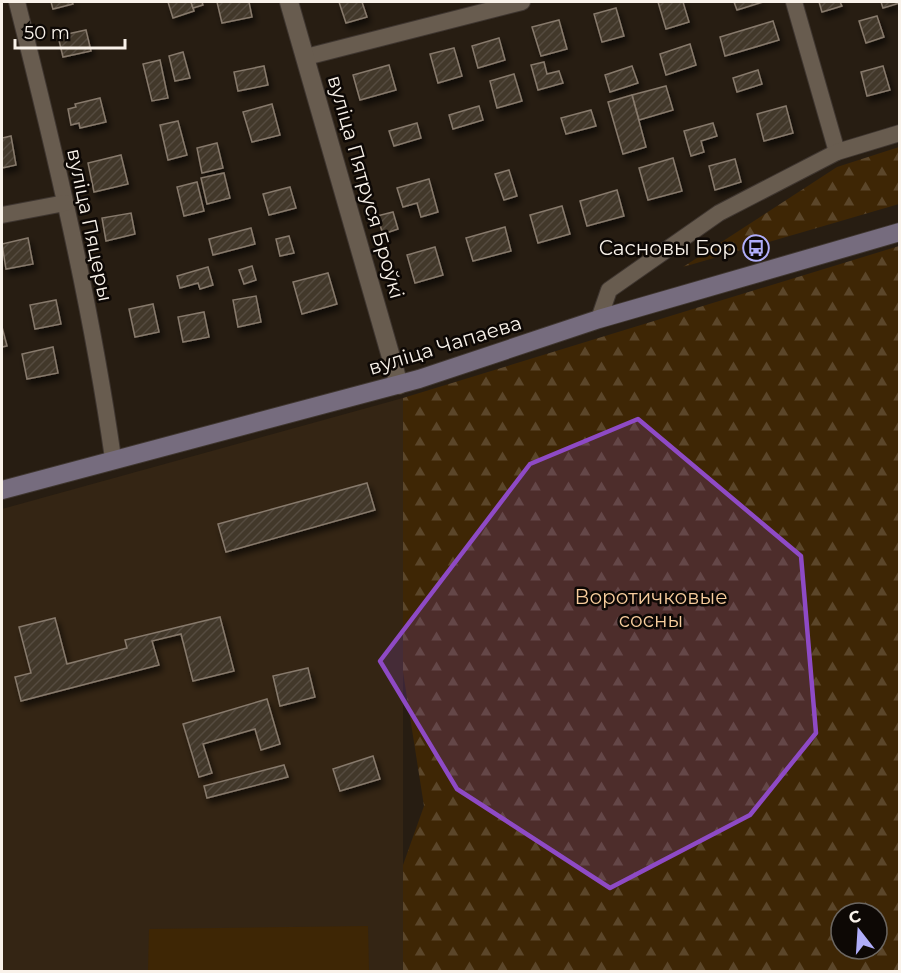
<svg xmlns="http://www.w3.org/2000/svg" width="901" height="973" font-family="Montserrat,sans-serif">
<style>
.built{fill:#342514}
.grass{fill:#3e2605}
.forest{fill:url(#forest-firs);fill-rule:evenodd}
.building{fill:url(#building-hatch);stroke:#877a6c;stroke-width:1.5;filter:url(#shadow)}
.lines{fill:none;stroke-linecap:round;stroke-linejoin:round}
.minor-casing{stroke:#3f3630;stroke-width:18}
.tertiary-casing{stroke:#3f3630;stroke-width:20}
.secondary-casing{stroke:#3f3630;stroke-width:20}
.minor{stroke:#685c4f;stroke-width:16}
.tertiary{stroke:#685c4f;stroke-width:18}
.secondary{stroke:#766c7e;stroke-width:18}
.marked{fill:#8e4ac5;fill-opacity:0.2;stroke:#8e4ac5;stroke-width:4.5;stroke-linejoin:round}
.labels{text-anchor:middle;dominant-baseline:central;stroke-width:5;stroke-linejoin:round;paint-order:stroke}
.street-label{font-size:20px;fill:#f9f2ea;stroke:#0d0805}
.poi-label{font-size:20px;fill:#f9f2ea;stroke:#0d0805;text-anchor:end}
.park-label{font-size:20px;fill:#f8cd9d;stroke:#0d0805}
</style>
<defs>
<pattern id="forest-firs" width="22" height="20" patternUnits="userSpaceOnUse" patternTransform="scale(1.5)"><rect width="22" height="20" fill="#3e2605"/><path d="M5 1l3.5 6h-7zM16 11l3.5 6h-7z" fill="#5b462a"/></pattern>
<pattern id="building-hatch" width="6" height="6" patternUnits="userSpaceOnUse" patternTransform="scale(1.5)"><rect width="6" height="6" fill="#42372a"/><path d="M-1 1l2-2M0 6l6-6M5 7l2-2" fill="none" stroke="#554b3f"/></pattern>
<filter id="shadow"><feDropShadow dx="3" dy="5" stdDeviation="3" flood-color="#0009"/></filter>
</defs>
<rect width="100%" height="100%" fill="#271d12"/>
<polygon class="built" points="403,398 403,971 2,972 2,509"/>
<polygon class="grass" points="368,926 369,971 148,971 149,929"/>
<g class="forest">
<polygon points="899,147 899,204 683,267 837,167"/>
<path d="M899,246V971H403V865L424,806L403,672V398ZM841,913H877V949H841Z"/>
</g>
<g class="building">
<polygon points="51,2 72,2 73,4 53,9"/>
<polygon points="168,2 191,2 194,11 173,18"/>
<polygon points="191,2 202,2 203,5 193,8"/>
<polygon points="217,2 249,2 252,17 222,23"/>
<polygon points="339,2 362,2 367,17 346,23"/>
<polygon points="658,2 683,2 689,22 666,29"/>
<polygon points="734,2 763,2 737,10"/>
<polygon points="819,2 840,2 842,6 822,12"/>
<polygon points="881,2 900,2 900,3 883,8"/>
<polygon points="616,8 624,36 602,42 594,14"/>
<polygon points="877,16 884,37 866,43 859,21"/>
<polygon points="559,20 567,49 541,56 532,27"/>
<polygon points="773,21 779,40 725,56 720,37"/>
<polygon points="86,30 91,51 63,57 58,36"/>
<polygon points="499,38 505,60 478,68 472,46"/>
<polygon points="690,44 696,65 666,75 660,54"/>
<polygon points="454,48 462,76 438,83 430,54"/>
<polygon points="183,52 190,78 175,81 169,56"/>
<polygon points="160,60 168,98 152,101 143,64"/>
<polygon points="544,62 547,74 559,71 563,83 538,90 531,65"/>
<polygon points="389,65 396,90 360,100 353,75"/>
<polygon points="264,66 268,85 238,91 234,72"/>
<polygon points="632,66 638,83 610,92 605,75"/>
<polygon points="883,66 890,90 867,96 861,72"/>
<polygon points="758,70 762,84 737,92 733,78"/>
<polygon points="514,74 522,101 497,108 490,81"/>
<polygon points="666,86 673,110 639,120 632,95"/>
<polygon points="632,95 646,147 623,154 608,102"/>
<polygon points="100,98 106,122 80,128 79,123 71,125 68,109 76,107 75,104"/>
<polygon points="272,104 280,135 252,142 243,112"/>
<polygon points="479,106 483,120 453,129 449,115"/>
<polygon points="786,106 793,133 764,141 757,114"/>
<polygon points="591,110 596,126 566,134 561,118"/>
<polygon points="178,121 187,155 168,160 160,125"/>
<polygon points="417,123 421,138 394,146 389,131"/>
<polygon points="713,123 717,136 701,141 704,152 691,156 684,131"/>
<polygon points="11,136 16,165 2,168 2,138"/>
<polygon points="217,143 223,168 202,173 197,148"/>
<polygon points="121,155 128,184 94,192 88,163"/>
<polygon points="673,158 682,191 648,200 639,168"/>
<polygon points="735,159 741,182 715,190 709,166"/>
<polygon points="509,170 517,196 504,200 495,174"/>
<polygon points="224,173 230,198 207,204 201,178"/>
<polygon points="429,179 438,212 421,217 417,203 403,207 397,188"/>
<polygon points="197,182 204,211 184,216 177,187"/>
<polygon points="290,187 296,208 269,215 263,194"/>
<polygon points="617,190 624,216 587,226 580,201"/>
<polygon points="562,206 570,234 538,243 530,215"/>
<polygon points="393,212 398,229 383,234 377,216"/>
<polygon points="131,213 135,234 106,241 102,218"/>
<polygon points="505,227 511,251 473,261 466,238"/>
<polygon points="251,228 255,244 213,255 209,239"/>
<polygon points="289,236 294,253 280,256 276,239"/>
<polygon points="28,238 33,264 6,269 2,244"/>
<polygon points="435,247 443,275 415,283 407,255"/>
<polygon points="252,266 256,280 244,284 239,270"/>
<polygon points="208,267 213,285 200,289 198,283 180,288 177,276"/>
<polygon points="328,273 337,304 302,314 293,282"/>
<polygon points="256,296 261,322 238,327 233,300"/>
<polygon points="56,300 61,324 35,329 30,305"/>
<polygon points="153,304 159,332 135,337 129,309"/>
<polygon points="204,312 209,337 183,342 178,317"/>
<polygon points="2,327 7,346 2,347"/>
<polygon points="53,347 58,373 27,379 22,354"/>
<polygon points="367,483 375,510 226,552 218,524"/>
<polygon points="220,617 234,671 193,681 181,634 152,641 159,665 21,701 15,677 31,673 19,627 55,618 67,664 127,648 125,640"/>
<polygon points="308,668 315,697 280,706 273,676"/>
<polygon points="267,699 280,744 261,750 255,729 203,744 212,773 199,777 183,724"/>
<polygon points="373,756 380,779 340,791 333,769"/>
<polygon points="284,765 288,777 207,798 204,786"/>
</g>
<g class="lines">
<g class="minor-casing">
<g id="minor">
<path d="M17,2C55,152 91,304 113,458"/>
<polyline points="794,2 837,152"/>
<polyline points="306,57 522,2"/>
<polyline points="2,215 65,203"/>
<polyline points="599,319 609,290 719,213 837,152 900,133"/>
</g>
</g>
<g class="tertiary-casing">
<polyline id="tertiary" points="289,2 399,385"/>
</g>
<g class="secondary-casing">
<polyline id="secondary" points="2,490 419,379 599,319 900,232"/>
</g>
<use href="#minor" class="minor"/>
<use href="#tertiary" class="tertiary"/>
<use href="#secondary" class="secondary"/>
</g>
<path class="marked" d="M638,419L801,556L816,733L750,815L610,888L457,789L380,661L530,464Z"/>
<defs>
<g id="bus-ring" transform="scale(1.35)"><circle r="9.5" fill="#0d0805" stroke="#b0aefa" stroke-width="1.5"/><path d="M-5-6H5V4H4V6H2V4H-2V6H-4V4H-5ZM-3.5-4V0h7V-4ZM-3.5 1.2v1.5H-2V1.2ZM2 1.2v1.5H3.5V1.2Z" fill="#b0aefa"/></g>
</defs>
<g fill-rule="evenodd">
<use href="#bus-ring" x="756" y="248"/>
</g>
<g class="labels">
<g class="street-label">
<text transform="translate(366 187) rotate(74)">вуліца Пятруся Броўкі</text>
<text transform="translate(90 225) rotate(78)">вуліца Пяцеры</text>
<text transform="translate(445 345) rotate(-17)">вуліца Чапаева</text>
</g>
<g class="poi-label">
<text x="736" y="248">Сасновы Бор</text>
</g>
<g class="park-label">
<text x="651" y="597">Воротичковые<tspan x="651" dy="23">сосны</tspan></text>
</g>
</g>
<rect width="901" height="973" fill="none" stroke="#f9f2ea" stroke-width="6"/>
<g transform="translate(859 931) rotate(343)"><circle r="28" fill="#0d0805" stroke="#6b6661" stroke-width="1.5"/>
<path d="M0-4.5L10 22L0 15L-10 22Z" fill="#b0aefa"/>
<text y="-9" font-size="16" font-weight="bold" text-anchor="middle" fill="#f9f2ea">С</text>
</g>
<path d="M15 39v9h110v-9" fill="none" stroke="#f9f2ea" stroke-width="3"/>
<text x="24" y="39" font-size="18" fill="#f9f2ea" stroke="#0d0805" stroke-width="4.5" paint-order="stroke">50 m</text>
</svg>
